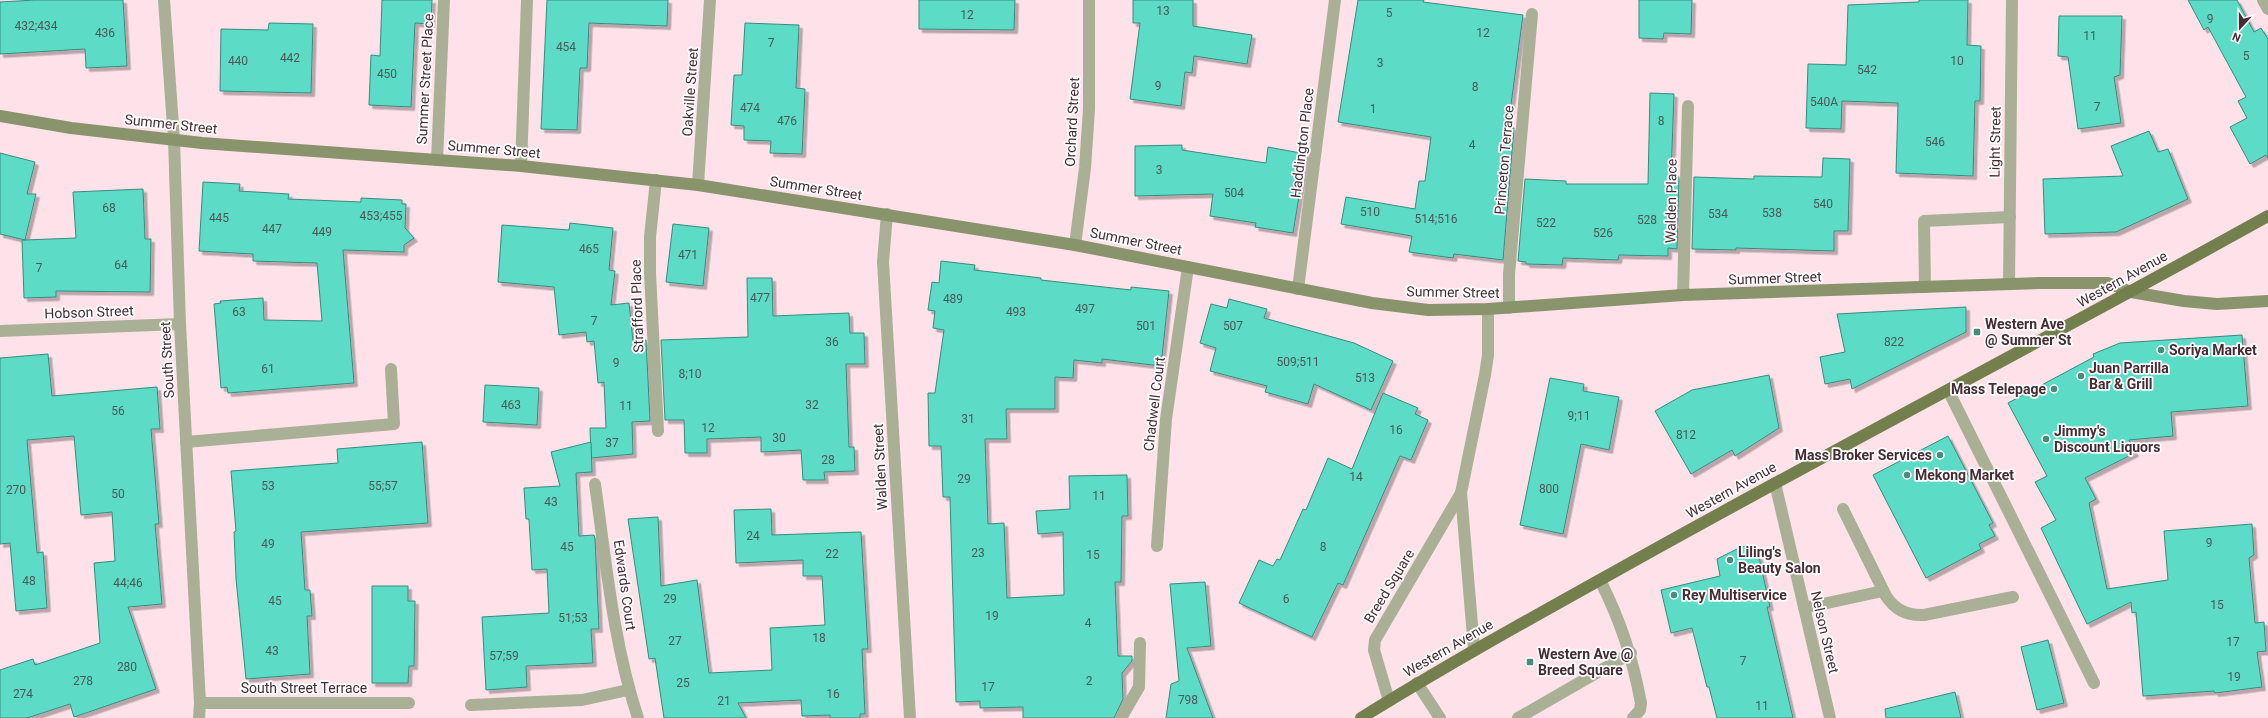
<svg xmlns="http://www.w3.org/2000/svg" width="2268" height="718" font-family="Roboto,sans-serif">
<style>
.building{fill:#5bdcc6;stroke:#368b7d;filter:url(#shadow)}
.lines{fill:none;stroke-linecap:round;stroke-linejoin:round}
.service{stroke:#a9b095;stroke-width:12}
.minor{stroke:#a9b095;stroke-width:12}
.secondary{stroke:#89936c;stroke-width:12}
.primary{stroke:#737f4d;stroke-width:12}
.poi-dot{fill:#478a7e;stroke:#fff;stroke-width:1.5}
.labels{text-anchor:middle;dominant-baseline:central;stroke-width:3.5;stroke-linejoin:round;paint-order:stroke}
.number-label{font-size:12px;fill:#4c5758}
.street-label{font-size:14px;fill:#472b34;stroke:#fff}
.poi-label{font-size:14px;font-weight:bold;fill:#472b34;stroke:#fff;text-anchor:start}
</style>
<defs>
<filter id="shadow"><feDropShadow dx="3.5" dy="3.5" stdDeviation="0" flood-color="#0004"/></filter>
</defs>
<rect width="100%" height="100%" fill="#ffe1e9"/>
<g class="building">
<polygon points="35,0 123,0 127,66 86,68 85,49 0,54 0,2"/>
<polygon points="382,0 432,0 431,24 415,23 411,107 369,105 371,55 380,56"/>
<polygon points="547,0 668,0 667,26 589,23 587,68 580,68 577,130 541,129"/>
<polygon points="919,0 1015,0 1014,30 919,29"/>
<polygon points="1133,0 1193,0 1193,26 1252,35 1247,64 1194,56 1192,73 1185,72 1181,106 1130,99 1140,23 1133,23"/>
<polygon points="1358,0 1424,0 1423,2 1523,15 1508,127 1514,128 1503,260 1454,254 1453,258 1409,252 1412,236 1341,224 1346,197 1415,209 1419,181 1425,181 1431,137 1338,122"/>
<polygon points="1639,0 1692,0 1691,34 1664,33 1663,39 1639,38"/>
<polygon points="1919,0 1968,0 1967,45 1981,46 1980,101 1975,101 1973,176 1896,173 1898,103 1842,101 1841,129 1806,128 1808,64 1846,65 1848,5 1919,2"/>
<polygon points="2188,0 2237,0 2254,32 2261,28 2268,39 2268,158 2266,155 2250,164 2230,127 2247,118 2238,101 2246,97 2208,27 2204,30"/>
<polygon points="2059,16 2122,16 2120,75 2114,77 2121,123 2078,129 2068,57 2058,56"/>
<polygon points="269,23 313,24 311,93 220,91 221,29 268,30"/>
<polygon points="745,23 799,25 796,88 805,89 802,154 770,153 771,141 744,140 744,126 731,125 734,75 742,75"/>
<polygon points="1650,93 1674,94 1671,176 1679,177 1677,249 1668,248 1668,256 1619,255 1618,260 1563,258 1562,265 1526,264 1526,262 1518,261 1525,179 1566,181 1566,184 1648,184"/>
<polygon points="2149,131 2158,152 2168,149 2188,199 2116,232 2045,234 2043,179 2123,176 2111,146"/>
<polygon points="1182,145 1182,150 1266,163 1268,147 1306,154 1293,233 1255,227 1256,223 1210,216 1213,194 1135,196 1135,146"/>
<polygon points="0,153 35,162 27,194 36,194 25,240 76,238 73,192 143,189 145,239 151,239 150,292 56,291 56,297 24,298 22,240 25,240 0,234"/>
<polygon points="1823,158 1850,159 1848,231 1834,231 1834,251 1736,248 1736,250 1692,249 1694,177 1754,179 1754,176 1822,177"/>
<polygon points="203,182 240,184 239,191 289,194 288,199 361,202 361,198 402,200 402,204 406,204 405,228 414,238 404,245 404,252 343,250 354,383 228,393 227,387 221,388 214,304 221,303 220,301 263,298 264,320 322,321 317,263 253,261 253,254 199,251"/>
<polygon points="570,223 613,228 609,270 615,271 611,305 629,303 633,341 646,340 650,421 632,422 633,454 591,458 590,428 606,428 604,382 598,383 594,341 587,342 586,332 559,335 554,287 498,282 502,225 569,230"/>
<polygon points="673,224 709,228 703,286 666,282"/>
<polygon points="941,261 975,265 974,270 1041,278 1041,280 1131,290 1131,287 1169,291 1161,366 1102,359 1102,363 1074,360 1073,378 1055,377 1055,409 1006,409 1007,439 985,439 988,524 1004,523 1007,598 1064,595 1063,532 1038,534 1036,511 1070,509 1069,476 1127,475 1128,516 1122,516 1121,582 1115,582 1118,656 1132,656 1132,661 1122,673 1123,699 1114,718 1023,718 1023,707 980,708 980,701 956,702 950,497 943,497 941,446 929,446 928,393 935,393 944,330 933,328 935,311 928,310 932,282 939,283"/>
<polygon points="747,278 772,278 773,316 849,313 850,333 864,333 865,364 846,364 849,447 854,447 855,471 824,472 825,480 803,480 801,450 761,452 761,437 707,439 707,453 685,453 684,420 665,420 661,340 748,337"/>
<polygon points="1229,299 1267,309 1264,318 1354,343 1393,361 1371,410 1314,384 1308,404 1265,392 1267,386 1210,371 1216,348 1200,343 1211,304 1227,308"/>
<polygon points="1966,307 1966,332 1852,389 1850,379 1825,384 1820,357 1845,352 1837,314"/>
<polygon points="2242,335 2248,406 2171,412 2173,436 2129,440 2135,453 2085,478 2096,499 2089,503 2107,589 2168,580 2164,531 2252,524 2254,555 2249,558 2255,623 2264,622 2266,651 2257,652 2262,687 2215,693 2214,691 2143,696 2136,612 2132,613 2131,602 2087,624 2041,528 2056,520 2035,482 2047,476 2008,403 2094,357 2093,354 2120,343"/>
<polygon points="48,354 52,396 157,387 160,429 151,429 159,524 155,524 162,604 128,607 156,689 74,717 70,704 27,718 0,718 0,670 33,659 35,665 100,643 94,563 115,561 112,512 81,515 74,436 27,440 37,553 43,552 47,608 16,611 10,543 0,544 0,358"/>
<polygon points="1769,375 1779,428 1735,456 1732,450 1691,474 1655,411 1692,390"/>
<polygon points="1550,378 1584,384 1583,391 1619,397 1609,450 1581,444 1563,534 1520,525"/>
<polygon points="485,385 539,388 537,425 483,422"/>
<polygon points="1383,393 1418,408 1415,414 1428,420 1411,460 1400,456 1343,585 1338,583 1312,637 1239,603 1259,560 1273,566 1277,559 1280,560 1303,509 1306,510 1328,458 1352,469"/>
<polygon points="1948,436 1993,523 1989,525 1995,536 1979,544 1981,549 1926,578 1873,475"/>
<polygon points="422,442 428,523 301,532 305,590 310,590 312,616 307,616 310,674 246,679 236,579 234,532 236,531 231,471 338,463 337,449"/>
<polygon points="591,442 592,472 576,473 579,536 594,535 595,538 599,629 591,629 593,663 526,666 527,687 486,690 482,617 549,613 547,569 532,570 529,519 526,519 524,488 560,486 551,452"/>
<polygon points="771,509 772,535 861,532 868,649 862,649 865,714 860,714 860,718 830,718 830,715 802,716 801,700 738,703 746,718 664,718 655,658 649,659 628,519 658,517 661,586 697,580 709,673 772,670 770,628 825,625 822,576 803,576 803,560 736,563 734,510"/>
<polygon points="1747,546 1755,550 1759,557 1770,607 1767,607 1793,718 1717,718 1709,687 1707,687 1692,628 1671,633 1661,590 1720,576 1717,559 1741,547"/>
<polygon points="1205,582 1211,646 1187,648 1213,718 1166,718 1171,684 1179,681 1170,584"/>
<polygon points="372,586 408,586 408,601 415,601 414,666 409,666 408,683 372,683"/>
<polygon points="2048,640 2064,703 2037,710 2021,647"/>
<polygon points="1955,692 1961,718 1886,718 1885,709"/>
</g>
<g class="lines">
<g class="service">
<polyline points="521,166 527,0"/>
<polyline points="1925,287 1924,221 2010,217"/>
<polyline points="1948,390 2094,683"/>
<polyline points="186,442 394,424 391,369"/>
<path d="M1843,509L1886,596C1895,610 1907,616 1924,615L2013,597"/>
<path d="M1600,580C1621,622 1632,656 1641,703L1640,710L1633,718"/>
<polyline points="1804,608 1883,591"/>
<polyline points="1417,683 1440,718"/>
<polyline points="1518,718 1631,653"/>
</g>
<g class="minor">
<polyline points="164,0 174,140 180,324 200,703 199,718"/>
<polyline points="2263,0 2268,9"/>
<polyline points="437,160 444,0"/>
<polyline points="656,180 650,237 650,273 658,431"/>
<polyline points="698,185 710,0"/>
<polyline points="887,214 883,262 910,718"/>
<polyline points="1075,245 1085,168 1089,109 1089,0"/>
<polyline points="2009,284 2012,0"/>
<polyline points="1298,289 1335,0"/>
<polyline points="1683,295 1688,106"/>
<polyline points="1509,308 1509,274 1532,14"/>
<polyline points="0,331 180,324"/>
<polyline points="1775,483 1830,718"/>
<path d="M595,484C606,562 613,642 638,718"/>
<polyline points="1157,546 1166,419 1188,267"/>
<polyline points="1474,649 1461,493 1485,375 1488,355 1488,309"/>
<polyline points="1389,701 1374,650 1375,640 1461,493"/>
<polyline points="200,703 409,703"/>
<polyline points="471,705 582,700 628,690"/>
<polyline points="1121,718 1139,687 1140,643"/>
</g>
<polyline class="secondary" points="0,116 71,128 202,143 521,166 698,185 1075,245 1372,303 1428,310 1488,309 1683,295 2041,283 2108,283 2131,292 2184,301 2217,304 2268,301"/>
<path class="primary" d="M1361,718C1456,659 1553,606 1650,552C1855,438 2063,330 2268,216"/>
</g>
<g class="poi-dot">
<rect x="1973" y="328" width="8" height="8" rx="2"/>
<circle cx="2161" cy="350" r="4"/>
<circle cx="2081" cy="376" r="4"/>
<circle cx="2054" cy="389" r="4"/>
<circle cx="2046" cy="439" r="4"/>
<circle cx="1940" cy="455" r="4"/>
<circle cx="1907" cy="475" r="4"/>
<circle cx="1730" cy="560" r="4"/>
<circle cx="1674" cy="595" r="4"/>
<rect x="1526" y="658" width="8" height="8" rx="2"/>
</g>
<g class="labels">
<g class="number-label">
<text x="1163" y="11">13</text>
<text x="1389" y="13">5</text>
<text x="967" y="15">12</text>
<text x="2210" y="19">9</text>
<text x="36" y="26">432;434</text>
<text x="105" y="33">436</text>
<text x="1483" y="33">12</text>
<text x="2090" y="36">11</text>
<text x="771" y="43">7</text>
<text x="566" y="47">454</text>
<text x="2246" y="56">5</text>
<text x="290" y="58">442</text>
<text x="238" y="61">440</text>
<text x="1957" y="61">10</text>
<text x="1380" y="63">3</text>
<text x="1867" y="70">542</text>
<text x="387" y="74">450</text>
<text x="1158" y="86">9</text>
<text x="1475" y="87">8</text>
<text x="1824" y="102">540A</text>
<text x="2097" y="107">7</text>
<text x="750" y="108">474</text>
<text x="1373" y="109">1</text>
<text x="787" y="121">476</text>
<text x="1661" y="121">8</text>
<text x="1935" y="142">546</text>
<text x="1472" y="145">4</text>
<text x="1159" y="170">3</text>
<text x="1234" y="193">504</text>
<text x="1823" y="204">540</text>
<text x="109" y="208">68</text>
<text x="1370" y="212">510</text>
<text x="1772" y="213">538</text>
<text x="1718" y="214">534</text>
<text x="381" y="216">453;455</text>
<text x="219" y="218">445</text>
<text x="1436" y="219">514;516</text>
<text x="1647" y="220">528</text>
<text x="1546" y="223">522</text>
<text x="272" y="229">447</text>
<text x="322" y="232">449</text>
<text x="1603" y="233">526</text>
<text x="589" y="249">465</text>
<text x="688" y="255">471</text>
<text x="121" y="265">64</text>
<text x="39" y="268">7</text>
<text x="760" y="298">477</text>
<text x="953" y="299">489</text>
<text x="1085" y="309">497</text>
<text x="239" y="312">63</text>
<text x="1016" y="312">493</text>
<text x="594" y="321">7</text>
<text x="1146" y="326">501</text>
<text x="1233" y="326">507</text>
<text x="832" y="342">36</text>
<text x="1894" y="342">822</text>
<text x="1298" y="362">509;511</text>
<text x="616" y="363">9</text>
<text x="268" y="369">61</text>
<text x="690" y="374">8;10</text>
<text x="1365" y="378">513</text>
<text x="511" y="405">463</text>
<text x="812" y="405">32</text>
<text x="626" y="406">11</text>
<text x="118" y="411">56</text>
<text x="1579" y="416">9;11</text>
<text x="968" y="419">31</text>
<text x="708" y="428">12</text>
<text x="1396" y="430">16</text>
<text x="1686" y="435">812</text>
<text x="779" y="438">30</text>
<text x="612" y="443">37</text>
<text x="828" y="460">28</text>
<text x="1356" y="477">14</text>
<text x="964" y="479">29</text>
<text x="268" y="486">53</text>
<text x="383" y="486">55;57</text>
<text x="1549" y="489">800</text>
<text x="16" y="490">270</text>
<text x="118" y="494">50</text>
<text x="1099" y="496">11</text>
<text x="551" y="502">43</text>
<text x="753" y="536">24</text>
<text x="2209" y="543">9</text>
<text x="268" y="544">49</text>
<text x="567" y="547">45</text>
<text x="1323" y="547">8</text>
<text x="978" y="553">23</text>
<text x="832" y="554">22</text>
<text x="1093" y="555">15</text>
<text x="29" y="581">48</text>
<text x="128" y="583">44;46</text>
<text x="670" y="599">29</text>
<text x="1286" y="599">6</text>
<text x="275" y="601">45</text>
<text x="2217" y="605">15</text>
<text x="992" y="616">19</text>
<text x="573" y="618">51;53</text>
<text x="1088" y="623">4</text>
<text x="819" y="638">18</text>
<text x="675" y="641">27</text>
<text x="2233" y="642">17</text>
<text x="272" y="651">43</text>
<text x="504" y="656">57;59</text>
<text x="1743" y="661">7</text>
<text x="127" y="667">280</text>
<text x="2234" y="677">19</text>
<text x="83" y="681">278</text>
<text x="1089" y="681">2</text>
<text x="683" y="683">25</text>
<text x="988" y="687">17</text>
<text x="23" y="694">274</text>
<text x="833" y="694">16</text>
<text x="1188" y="700">798</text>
<text x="724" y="701">21</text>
<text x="1762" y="706">11</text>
</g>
<g class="street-label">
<text transform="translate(425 79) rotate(-87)">Summer Street Place</text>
<text transform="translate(690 92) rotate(-86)">Oakville Street</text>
<text transform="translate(1072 122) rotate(-87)">Orchard Street</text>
<text transform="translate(171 124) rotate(6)">Summer Street</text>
<text transform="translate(1995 142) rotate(-89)">Light Street</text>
<text transform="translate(1302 143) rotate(-83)">Haddington Place</text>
<text transform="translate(494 149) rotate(5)">Summer Street</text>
<text transform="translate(1504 160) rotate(-85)">Princeton Terrace</text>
<text transform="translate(816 188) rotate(9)">Summer Street</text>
<text transform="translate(1671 201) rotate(-89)">Walden Place</text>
<text transform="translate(1136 241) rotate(11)">Summer Street</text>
<text transform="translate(1775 278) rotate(-2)">Summer Street</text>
<text transform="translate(2122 279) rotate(-29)">Western Avenue</text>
<text transform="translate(1453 292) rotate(1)">Summer Street</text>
<text transform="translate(637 306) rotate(-92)">Strafford Place</text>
<text transform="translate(89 312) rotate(-2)">Hobson Street</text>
<text transform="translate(167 360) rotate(-93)">South Street</text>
<text transform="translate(1154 404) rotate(-83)">Chadwell Court</text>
<text transform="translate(880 467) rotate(-93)">Walden Street</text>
<text transform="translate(1731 490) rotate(-29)">Western Avenue</text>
<text transform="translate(625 585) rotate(82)">Edwards Court</text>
<text transform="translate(1389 586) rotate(-59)">Breed Square</text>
<text transform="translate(1825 632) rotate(77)">Nelson Street</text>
<text transform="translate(1448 648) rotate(-30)">Western Avenue</text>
<text x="304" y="688">South Street Terrace</text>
</g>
<g class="poi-label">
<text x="1985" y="324">Western Ave<tspan x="1985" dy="16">@ Summer St</tspan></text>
<text x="2169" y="350">Soriya Market</text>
<text x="2089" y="368">Juan Parrilla<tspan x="2089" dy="16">Bar &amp; Grill</tspan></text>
<text x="2046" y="389" text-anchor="end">Mass Telepage</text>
<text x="2054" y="431">Jimmy's<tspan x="2054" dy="16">Discount Liquors</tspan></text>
<text x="1932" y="455" text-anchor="end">Mass Broker Services</text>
<text x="1915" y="475">Mekong Market</text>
<text x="1738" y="552">Liling's<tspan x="1738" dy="16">Beauty Salon</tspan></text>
<text x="1682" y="595">Rey Multiservice</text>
<text x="1538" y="654">Western Ave @<tspan x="1538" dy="16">Breed Square</tspan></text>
</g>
</g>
<g transform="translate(2240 28) rotate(201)" stroke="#ffffff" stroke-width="3" paint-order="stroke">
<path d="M0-3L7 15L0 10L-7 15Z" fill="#472b34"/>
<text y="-6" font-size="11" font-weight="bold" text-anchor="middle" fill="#472b34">N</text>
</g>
</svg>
